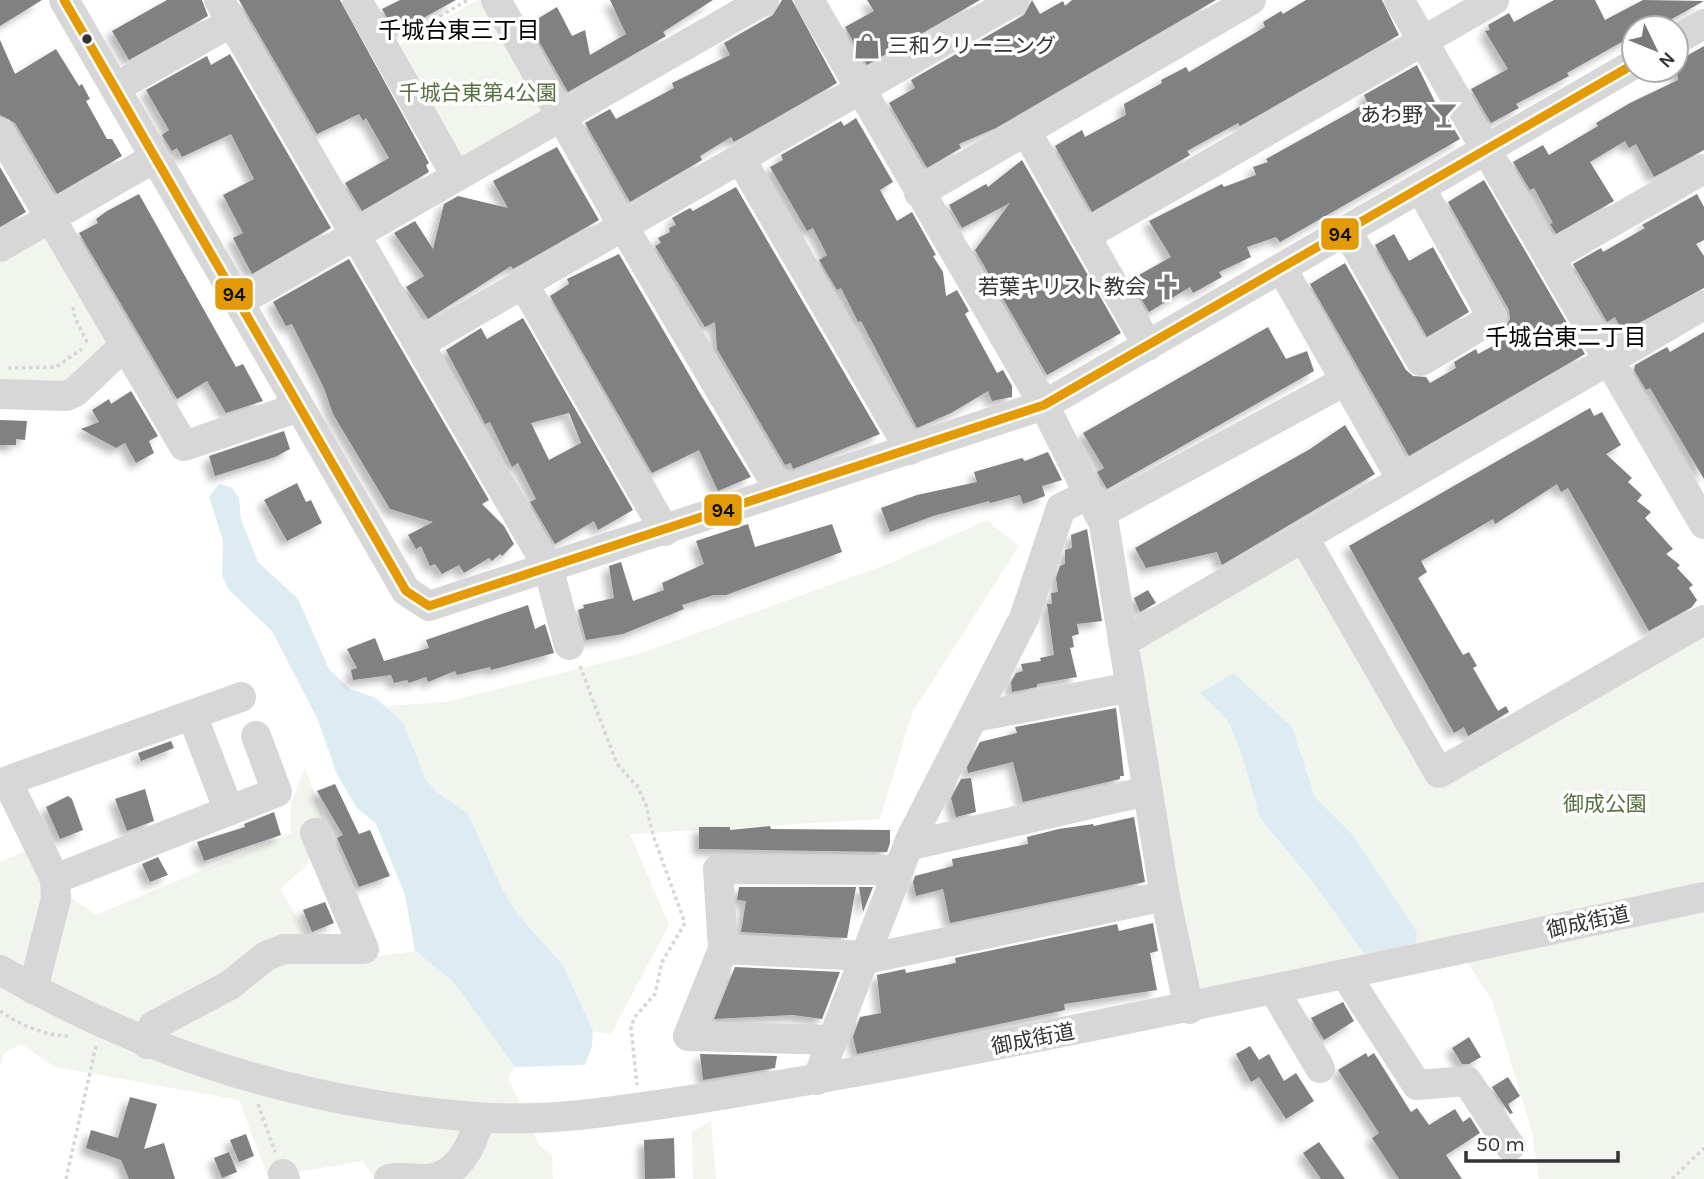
<svg xmlns="http://www.w3.org/2000/svg" width="1704" height="1179" font-family="Karla,'Noto Sans JP',sans-serif">
<style>
.green{fill:#f1f5ed;fill-rule:evenodd}
.water{fill:#ddebf3}
.building{fill:#818181;fill-rule:evenodd;filter:url(#shadow)}
.lines{fill:none;stroke-linecap:round;stroke-linejoin:round}
.path{stroke:#d6d6d6;stroke-width:3.5;stroke-dasharray:3.5 3.5;stroke-linecap:butt}
.minor{stroke:#d7d7d7;stroke-width:30}
.bus-1-casing{stroke:#fff;stroke-width:14}
.bus-1{stroke:#e39a05;stroke-width:9}
.bus-dot{fill:#333;stroke:#fff;stroke-width:2.5}
.labels{text-anchor:middle;dominant-baseline:central;stroke-width:7;stroke-linejoin:round;paint-order:stroke}
.poi-label{font-size:21px;fill:#333;stroke:#fff;text-anchor:end}
.park-label{font-size:21px;fill:#56703f;stroke:#fff}
.street-label{font-size:21px;fill:#333;stroke:#fff}
.neighbourhood-label{font-size:23px;fill:#000;stroke:#fff}
.line-badge{stroke:#fff;stroke-width:2.5}
.pale-badge-label{font-size:19px;text-anchor:middle;font-weight:bold;fill:#111}
</style>
<defs>
<filter id="shadow"><feDropShadow dx="-6" dy="6" stdDeviation="3.5" flood-color="#0004"/></filter>
</defs>
<rect width="100%" height="100%" fill="#fff"/>
<g class="green">
<polygon points="477,0 483,0 545,110 466,161 452,152 396,47"/>
<polygon points="41,236 53,239 112,345 68,384 0,382 0,257"/>
<polygon points="987,520 1019,546 912,713 880,819 630,834 669,925 611,1034 593,1031 563,965 519,916 503,891 468,814 437,792 426,780 386,706 446,702 639,654 888,564"/>
<path d="M1294,556L1301,557L1436,787L1704,633V882L1202,993L1192,989L1140,654L1145,642ZM1234,673L1292,727L1315,797L1353,835L1417,932L1362,951L1316,886L1260,818L1242,755L1227,719Z"/>
<polygon points="305,768 328,828 305,867 280,889 325,964 415,951 452,980 515,1067 508,1078 539,1145 552,1154 553,1179 375,1179 363,1161 268,1177 239,1100 55,1067 21,1044 4,1053 0,1066 0,862 50,841 70,897 96,915 291,833 291,803"/>
<polygon points="1704,912 1704,1179 1539,1179 1532,1132 1492,1000 1465,959"/>
<polygon points="711,1121 716,1179 693,1179 692,1132"/>
</g>
<g class="water">
<polygon points="219,484 231,487 239,498 241,519 258,562 298,599 329,669 350,689 376,698 403,723 426,780 437,792 468,814 503,891 519,916 563,965 593,1031 592,1046 585,1065 515,1067 452,980 415,951 405,895 376,824 356,807 336,772 318,720 272,631 229,590 222,575 223,540 209,497"/>
<polygon points="1234,673 1292,727 1315,797 1353,835 1417,932 1416,943 1368,955 1362,951 1316,886 1260,818 1242,755 1227,719 1200,693"/>
</g>
<g class="building">
<polygon points="0,0 42,0 0,26"/>
<polygon points="167,0 202,0 208,16 129,60 112,31"/>
<polygon points="239,0 340,0 429,163 426,165 429,172 362,211 345,183 389,158 366,118 363,121 359,114 317,134"/>
<polygon points="400,0 456,0 396,33 382,9"/>
<polygon points="610,0 713,0 663,32 666,36 568,92 529,24 557,7 572,36 585,30 590,55 626,34"/>
<polygon points="782,0 792,0 837,83 734,142 731,137 700,156 702,160 630,202 585,123 610,109 616,119 674,88 672,83 730,55 724,43 773,15"/>
<polygon points="867,0 980,0 867,65 845,27 874,11"/>
<polygon points="1032,0 1040,14 1063,1 1065,6 1072,0 1216,0 996,128 959,144 961,148 927,168 889,103 915,88 911,80 1024,15"/>
<polygon points="1306,0 1382,0 1399,35 1240,126 1238,123 1187,151 1190,155 1092,212 1055,146 1082,130 1085,137 1126,115 1124,104 1162,83 1161,80 1186,67 1189,72 1265,27 1263,22 1281,11 1283,14"/>
<polygon points="1554,0 1595,0 1605,20 1643,0 1704,1 1661,25 1660,22 1648,28 1634,28 1634,35 1567,73 1569,76 1516,104 1519,108 1491,123 1471,89 1508,69 1485,31 1490,30 1488,25 1509,13 1514,22"/>
<polygon points="0,40 15,74 56,49 79,86 82,84 90,99 86,101 107,139 112,139 122,156 57,194 15,123 0,115"/>
<polygon points="1704,46 1704,150 1654,177 1636,144 1629,148 1625,141 1590,162 1614,201 1556,234 1550,224 1553,223 1534,188 1530,190 1513,162 1543,145 1549,155 1598,126 1596,123 1630,103 1678,80 1676,62"/>
<polygon points="230,54 331,228 252,274 233,238 243,233 223,195 254,179 231,134 182,157 177,148 172,151 162,135 169,130 146,90 207,56 211,65"/>
<polygon points="1417,65 1438,108 1441,107 1460,139 1280,242 1276,237 1247,247 1251,257 1219,272 1222,277 1193,293 1190,287 1149,312 1130,280 1171,257 1149,221 1222,184 1224,187 1256,175 1253,167 1268,162 1266,159 1349,113 1367,102 1364,95"/>
<polygon points="856,118 893,182 880,190 897,221 912,212 936,255 933,256 943,272 946,296 957,290 969,311 965,314 997,373 1003,370 1012,386 1012,397 992,401 988,391 951,413 917,428 861,321 858,322 841,288 837,290 819,260 827,255 813,228 807,231 770,167 783,160 781,155 841,121 844,126"/>
<polygon points="557,147 599,220 513,269 511,266 428,319 406,287 424,276 394,233 415,221 433,249 444,204 458,196 508,208 493,181"/>
<polygon points="1022,160 1121,333 1047,375 975,250 1010,203 962,228 949,205 986,184 988,187"/>
<polygon points="0,167 26,212 0,227"/>
<polygon points="1484,180 1585,354 1409,456 1310,284 1345,263 1406,370 1413,376 1426,377 1430,383 1456,368 1454,362 1476,349 1478,354 1493,346 1506,338 1503,332 1510,319 1509,310 1448,202"/>
<polygon points="736,187 880,434 793,469 791,463 785,465 717,349 715,322 705,327 655,246 661,243 658,238 670,232 669,228 676,225 672,218 690,208 693,211"/>
<polygon points="139,194 236,367 243,364 263,401 226,413 207,381 177,399 79,233 98,223 96,219 107,211"/>
<polygon points="1697,194 1704,207 1704,240 1696,244 1704,256 1704,288 1622,332 1615,317 1607,322 1573,264 1601,248 1603,252 1645,228 1642,225"/>
<polygon points="1394,234 1409,261 1433,247 1469,312 1427,337 1375,245"/>
<polygon points="619,254 701,395 751,477 718,491 699,450 652,473 550,296 569,284 567,279"/>
<polygon points="349,259 489,500 482,504 504,526 514,544 502,556 500,554 492,561 489,558 464,573 459,565 442,574 435,564 430,566 421,546 416,549 408,535 433,522 390,509 333,414 324,388 292,324 286,326 273,302"/>
<path d="M523,318L633,510L598,530L594,521L555,544L530,502L536,499L518,463L512,467L490,422L485,424L446,350L481,328L487,339ZM569,413L581,443L549,460L531,423Z"/>
<polygon points="1268,327 1286,359 1307,351 1314,371 1107,489 1097,472 1104,468 1083,433"/>
<polygon points="1704,332 1704,479 1650,388 1646,390 1634,370 1635,365 1667,347 1670,352"/>
<polygon points="131,391 158,436 149,441 154,453 136,463 125,443 116,448 81,429 99,422 92,410 109,399 111,404"/>
<polygon points="1590,408 1594,416 1602,412 1621,445 1606,454 1632,478 1628,482 1642,495 1637,501 1651,512 1645,518 1673,549 1666,554 1680,565 1677,568 1693,585 1689,588 1697,600 1692,607 1649,631 1568,488 1561,492 1557,484 1495,524 1493,519 1421,561 1427,572 1418,578 1463,655 1469,652 1477,666 1473,668 1498,711 1506,706 1509,712 1468,736 1464,727 1454,733 1349,546"/>
<polygon points="0,420 27,421 25,440 16,439 16,445 0,445"/>
<polygon points="1345,425 1375,474 1222,565 1217,552 1146,568 1135,548 1310,449"/>
<polygon points="284,431 290,449 275,457 215,476 209,456"/>
<polygon points="1048,452 1062,480 1042,486 1045,496 1023,504 1020,495 990,503 989,501 933,516 890,532 881,508 917,495 977,482 974,472 1022,458 1025,461"/>
<polygon points="297,483 306,502 311,500 322,523 287,541 264,500"/>
<polygon points="748,524 755,547 832,524 842,552 726,595 714,595 682,605 684,609 623,634 586,640 578,610 584,608 583,605 614,598 609,566 621,562 633,601 664,590 662,583 704,564 696,541"/>
<polygon points="1087,529 1102,621 1077,624 1079,634 1072,636 1074,647 1070,648 1077,677 1037,684 1037,687 1012,692 1011,682 1016,673 1023,671 1021,664 1041,661 1040,658 1054,655 1047,604 1052,604 1051,593 1058,592 1056,578 1060,566 1065,564 1065,550 1072,548 1071,535"/>
<polygon points="1148,590 1156,603 1140,612 1134,598"/>
<polygon points="528,605 535,629 545,624 554,653 491,670 490,667 457,675 455,671 428,682 426,677 409,683 407,680 394,683 391,675 353,680 351,670 357,668 347,649 375,638 384,661 429,648 426,640"/>
<polygon points="1116,708 1124,776 1120,776 1120,779 1023,802 1013,762 968,773 967,767 980,742 1017,733 1015,727"/>
<polygon points="171,741 174,748 141,761 138,753"/>
<polygon points="971,778 976,812 956,817 951,798 961,779"/>
<polygon points="335,784 359,834 370,830 390,876 359,887 337,838 343,835 317,791"/>
<polygon points="145,789 154,821 127,831 115,799"/>
<polygon points="68,796 72,799 83,830 60,839 46,807"/>
<polygon points="274,812 281,835 204,861 197,842 245,827 244,824"/>
<polygon points="1134,817 1145,882 950,923 943,889 916,896 913,882 915,876 953,866 952,859 1028,844 1027,837 1059,829 1093,824 1094,826"/>
<polygon points="770,826 771,829 890,830 890,843 887,852 699,849 699,827 730,827 730,830"/>
<polygon points="158,857 168,875 150,882 142,864"/>
<polygon points="739,887 856,887 847,938 741,932 746,901 737,900"/>
<polygon points="859,887 873,887 863,912"/>
<polygon points="325,902 334,923 312,932 303,910"/>
<polygon points="1153,923 1158,951 1150,953 1157,990 1064,1004 1065,1010 857,1054 853,1037 860,1017 881,1013 877,975 905,969 906,973 956,963 955,958 1117,924 1119,931"/>
<polygon points="735,967 840,972 822,1019 793,1015 714,1019"/>
<polygon points="1343,1002 1354,1021 1324,1040 1311,1018"/>
<polygon points="1469,1037 1481,1057 1469,1064 1462,1064 1452,1048"/>
<polygon points="1250,1046 1259,1060 1269,1054 1284,1081 1296,1073 1314,1101 1286,1119 1259,1077 1251,1082 1236,1054"/>
<polygon points="1366,1053 1368,1057 1374,1053 1411,1112 1417,1108 1429,1125 1455,1109 1463,1122 1470,1117 1480,1133 1446,1155 1462,1179 1399,1179 1372,1138 1379,1133 1338,1070"/>
<polygon points="700,1054 777,1056 775,1068 703,1080"/>
<polygon points="1508,1077 1520,1096 1508,1104 1513,1113 1510,1114 1492,1087"/>
<polygon points="130,1097 157,1104 144,1149 164,1143 175,1179 129,1179 121,1160 86,1148 91,1130 118,1138"/>
<polygon points="246,1134 254,1156 239,1162 230,1140"/>
<polygon points="674,1138 675,1178 645,1179 644,1140"/>
<polygon points="1319,1142 1345,1179 1321,1179 1303,1153"/>
<polygon points="229,1152 237,1172 222,1178 214,1158"/>
</g>
<g class="lines">
<g class="path">
<polyline points="403,37 468,0"/>
<polyline points="73,307 75,318 88,344"/>
<polyline points="8,368 56,367 82,349"/>
<polyline points="580,666 617,764 637,786 646,805 653,835 685,923 662,962 655,994 634,1018 631,1028 637,1085"/>
<path d="M0,1011C18,1024 48,1037 70,1036"/>
<polyline points="258,1104 275,1152"/>
<polyline points="66,1179 96,1046"/>
<polyline points="1672,1179 1704,1148"/>
</g>
<g class="minor">
<polyline points="64,0 406,591 429,606 1044,405 1634,64"/>
<polyline points="219,0 548,567 569,645"/>
<polyline points="357,0 456,176"/>
<polyline points="496,0 623,226 780,491"/>
<polyline points="809,0 1044,405 1104,524 1165,896 1189,1009"/>
<polyline points="1399,0 1704,524"/>
<polyline points="1676,40 1704,24"/>
<polyline points="115,88 232,22"/>
<polyline points="1026,131 1148,346"/>
<polyline points="0,132 184,446 299,407"/>
<polyline points="741,160 910,450"/>
<polyline points="919,193 1251,0"/>
<polyline points="1347,231 1421,361 1493,318 1421,189"/>
<polyline points="1085,236 1494,0"/>
<polyline points="0,247 154,158"/>
<polyline points="1549,258 1704,169"/>
<polyline points="1282,269 1402,480"/>
<polyline points="524,285 665,531"/>
<polyline points="240,301 764,0"/>
<polyline points="419,344 1015,0"/>
<polyline points="0,394 66,396 75,392 125,345"/>
<polyline points="1099,514 1345,381"/>
<polyline points="1304,538 1439,773 1704,620"/>
<polyline points="1123,642 1704,305"/>
<polyline points="192,715 229,811"/>
<polyline points="975,717 1131,687"/>
<polyline points="908,846 1147,791"/>
<polyline points="55,879 277,792 256,736"/>
<polyline points="723,949 867,956"/>
<polyline points="866,959 1165,896"/>
<path d="M0,970C147,1055 305,1104 475,1117C550,1123 629,1109 703,1098C775,1086 847,1074 919,1060C1182,1010 1443,953 1704,897"/>
<polyline points="1345,974 1417,1085 1467,1081 1510,1146"/>
<polyline points="33,989 56,899 55,879 7,781 241,697"/>
<polyline points="1274,990 1320,1068"/>
<polyline points="833,1040 688,1036 723,949 718,869 899,870"/>
<polyline points="147,1044 153,1026 230,985 266,956 284,949 364,949 315,833"/>
<polyline points="817,1080 911,838 1024,618 1061,508 1089,494"/>
<polyline points="283,1174 285,1179"/>
<path d="M389,1179C401,1176 410,1179 423,1179C457,1179 473,1146 479,1118"/>
</g>
<g class="bus-1-casing">
<polyline id="bus-1" points="64,0 406,591 429,606 1044,405 1634,64"/>
</g>
<use href="#bus-1" class="bus-1"/>
</g>
<defs>
<g id="shop-bare" transform="scale(2.1)"><path d="M-5-2.5h2.3a2.7 3.5 0 0 1 5.4 0H5L5.5 6h-11ZM-1.5-2.5h3a1.5 2.3 0 0 0-3 0Z" fill="#7a7a7a" stroke="#fff" stroke-width="2.5" paint-order="stroke"/></g>
<g id="bar-bare" transform="scale(2.1)"><path d="M-6-5H6L.8 .8V4.5H3.5V6h-7V4.5H-.8V.8Z" fill="#7a7a7a" stroke="#fff" stroke-width="2.5" paint-order="stroke"/></g>
<g id="church-bare" transform="scale(2.1)"><path d="M-1.2-6h2.4v3.5h3.3v2.4h-3.3V6h-2.4V-.1h-3.3v-2.4h3.3Z" fill="#7a7a7a" stroke="#fff" stroke-width="2.5" paint-order="stroke"/></g>
</defs>
<g fill-rule="evenodd">
<use href="#shop-bare" x="867" y="46"/>
<use href="#bar-bare" x="1444" y="115"/>
<use href="#church-bare" x="1167" y="287"/>
</g>
<circle class="bus-dot" cx="87" cy="39" r="6"/>
<g class="labels">
<g class="poi-label">
<text x="888" y="46" text-anchor="start">三和クリーニング</text>
<text x="1423" y="115">あわ野</text>
<text x="1146" y="287">若葉キリスト教会</text>
</g>
<g class="park-label">
<text x="478" y="93">千城台東第4公園</text>
<text x="1605" y="804">御成公園</text>
</g>
<g class="street-label">
<text transform="translate(1588 922) rotate(-12)">御成街道</text>
<text transform="translate(1033 1039) rotate(-11)">御成街道</text>
</g>
<g class="neighbourhood-label">
<text x="459" y="30">千城台東三丁目</text>
<text x="1566" y="337">千城台東二丁目</text>
</g>
</g>
<g class="line-badge">
<rect x="1320" y="217" width="40" height="34" rx="7" fill="#e39a05"/>
<rect x="214" y="277" width="40" height="34" rx="7" fill="#e39a05"/>
<rect x="703" y="493" width="40" height="34" rx="7" fill="#e39a05"/>
</g>
<g class="pale-badge-label">
<text x="1340" y="241">94</text>
<text x="234" y="301">94</text>
<text x="723" y="517">94</text>
</g>
<g transform="translate(1655 49) rotate(133)"><circle r="33" fill="#ffffff" stroke="#adadad" stroke-width="2"/>
<path d="M0-5L12 26L0 18L-12 26Z" fill="#7a7a7a"/>
<text y="-10" font-size="19" font-weight="bold" text-anchor="middle" fill="#333333">N</text>
</g>
<path d="M1466 1151v10h152v-10" fill="none" stroke="#333333" stroke-width="3.5"/>
<text x="1476" y="1151" font-size="21" fill="#333333" stroke="#ffffff" stroke-width="5" paint-order="stroke">50 m</text>
</svg>
